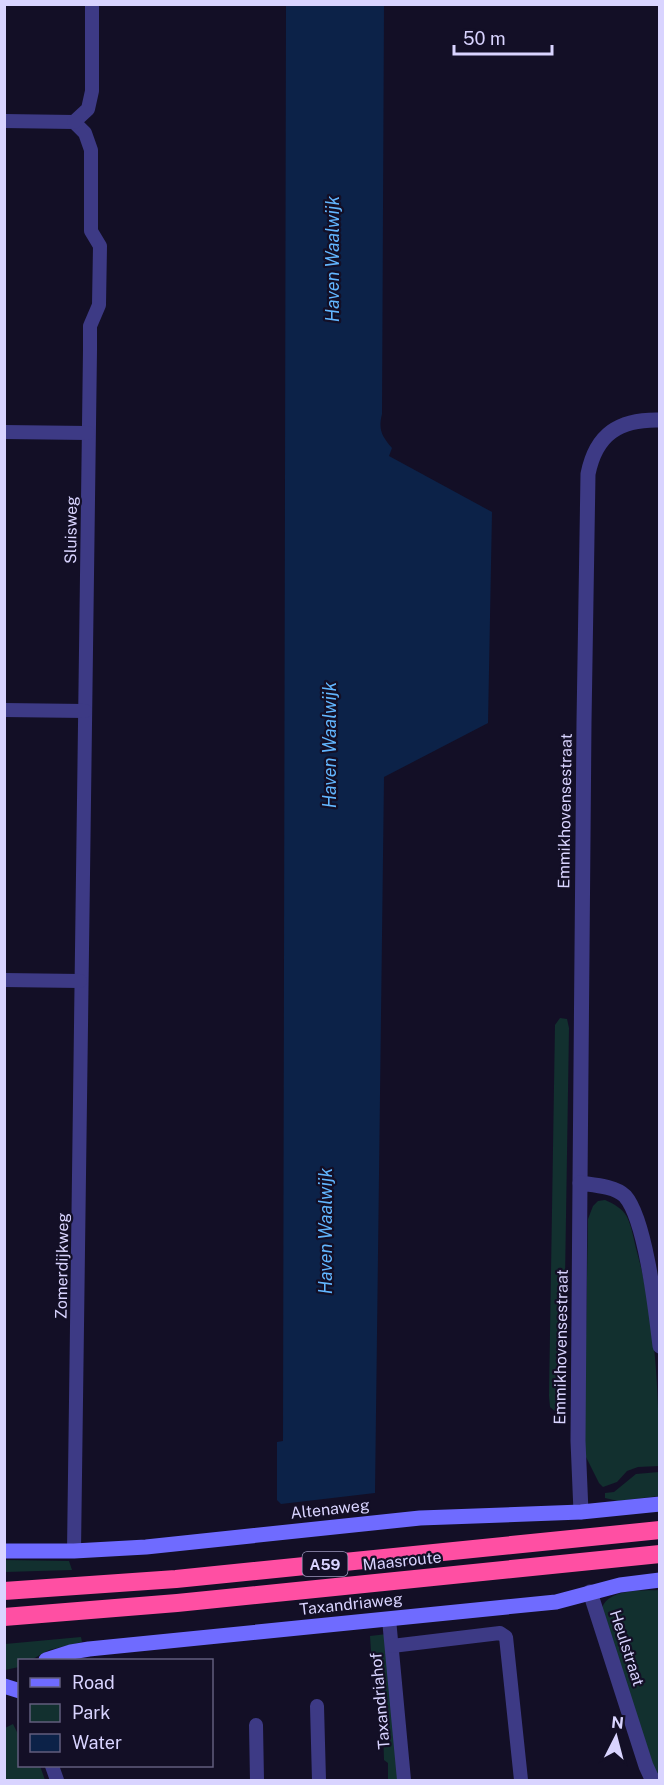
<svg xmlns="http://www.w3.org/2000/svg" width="664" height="1785" font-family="'Public Sans',sans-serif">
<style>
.green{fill:#12302f}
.water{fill:#0c2248}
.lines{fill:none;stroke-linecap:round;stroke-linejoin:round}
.minor{stroke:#3d3a85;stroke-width:14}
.tertiary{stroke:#3d3a85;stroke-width:15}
.secondary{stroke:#6f6bff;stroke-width:15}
.motorway{stroke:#ff4fa3;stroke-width:18}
.labels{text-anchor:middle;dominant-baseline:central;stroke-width:4.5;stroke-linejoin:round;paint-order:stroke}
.shield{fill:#130f26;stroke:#9e99be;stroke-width:1.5}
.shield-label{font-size:15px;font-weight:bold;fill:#d9d4ff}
.street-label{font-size:16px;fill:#d9d4ff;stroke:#130f26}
.water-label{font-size:18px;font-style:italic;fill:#62b6ff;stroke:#130f26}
</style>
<rect width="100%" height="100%" fill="#130f26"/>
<g class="green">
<polygon points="560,1018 567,1019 569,1028 563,1405 561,1410 555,1411 550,1407 549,1396 555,1025"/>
<path d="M605,1200C614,1204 622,1208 627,1217C632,1227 634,1241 637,1252C656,1321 659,1395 659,1466L638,1467L627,1471L617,1482L603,1487L599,1483L584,1453L588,1219L593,1206L598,1201Z"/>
<polygon points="659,1472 659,1496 618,1501 605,1498 605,1493 614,1492 636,1474"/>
<polygon points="4,1560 69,1561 72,1570 5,1572"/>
<path d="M659,1590V1777L655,1773L602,1608C609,1588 642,1591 659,1590Z"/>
<polygon points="387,1634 400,1780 388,1780 388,1763 384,1760 381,1667 372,1666 370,1636"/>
<polygon points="81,1637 82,1642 49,1650 31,1660 20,1660 19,1667 5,1670 5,1644"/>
<polygon points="13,1724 19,1736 20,1766 40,1766 45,1780 5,1780 5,1728"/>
</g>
<path class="water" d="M286,5H384L382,414C378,430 382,436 392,448L389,456L492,512L488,723L384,777L375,1493L281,1504L277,1500V1442L283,1441Z"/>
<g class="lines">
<g class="minor">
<polyline points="4,121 74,122 85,133 91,150 91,231 100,246 99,305 90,326 90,350 74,1551"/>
<polyline points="74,122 88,109 92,91 92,4"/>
<polyline points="4,432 88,433"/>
<polyline points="4,710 85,711"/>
<polyline points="4,980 80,981"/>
<polyline points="389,1619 404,1780"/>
<polyline points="392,1646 500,1633 506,1637 521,1780"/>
<polyline points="317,1706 319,1780"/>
<polyline points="256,1725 257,1780"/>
<polyline points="52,1766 57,1780"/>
</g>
<g class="tertiary">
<path d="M580,1183L584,722L588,474C596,434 619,419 660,420"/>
<path d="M581,1512L578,1441L580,1183C593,1185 615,1186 625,1196C646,1220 656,1313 660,1346"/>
<polyline points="590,1592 646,1766 652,1779 655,1780"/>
</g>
<g class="secondary">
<polyline points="4,1551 74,1551 146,1547 420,1518 581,1512 660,1504"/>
<polyline points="46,1660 71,1652 89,1649 556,1602 620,1585 660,1580"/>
<polyline points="4,1686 20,1691"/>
</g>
<g class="motorway">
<polyline points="4,1591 176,1579 660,1530"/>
<polyline points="4,1617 177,1603 660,1554"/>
</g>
</g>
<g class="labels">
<rect class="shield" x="302.5" y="1552" width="45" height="24" rx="4.5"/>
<g class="shield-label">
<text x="325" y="1564">A59</text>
</g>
<g class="street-label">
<text transform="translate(71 530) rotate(-89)">Sluisweg</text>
<text transform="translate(565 811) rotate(-89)">Emmikhovensestraat</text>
<text transform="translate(62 1266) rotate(-89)">Zomerdijkweg</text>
<text transform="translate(561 1347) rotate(-89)">Emmikhovensestraat</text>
<text transform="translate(330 1509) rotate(-6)">Altenaweg</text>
<text transform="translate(402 1561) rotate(-6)">Maasroute</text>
<text transform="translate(351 1604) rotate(-6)">Taxandriaweg</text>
<text transform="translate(627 1648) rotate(72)">Heulstraat</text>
<text transform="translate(380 1701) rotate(-95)">Taxandriahof</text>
</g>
<g class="water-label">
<text transform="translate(332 259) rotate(-90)">Haven Waalwijk</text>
<text transform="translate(329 745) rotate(-90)">Haven Waalwijk</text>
<text transform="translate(325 1231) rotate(-90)">Haven Waalwijk</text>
</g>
</g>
<rect width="664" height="1785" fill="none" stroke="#d9d4ff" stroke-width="12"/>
<rect x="18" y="1659" width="195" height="108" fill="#130f26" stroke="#625e7d" stroke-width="1.5"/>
<rect x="30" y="1678" width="30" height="9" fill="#6f6bff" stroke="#625e7d" stroke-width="1.5"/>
<text x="72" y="1689" font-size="18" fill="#d9d4ff">Road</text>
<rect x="30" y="1704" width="30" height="18" fill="#12302f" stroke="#625e7d" stroke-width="1.5"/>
<text x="72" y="1719" font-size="18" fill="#d9d4ff">Park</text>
<rect x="30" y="1734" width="30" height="18" fill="#0c2248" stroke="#625e7d" stroke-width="1.5"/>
<text x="72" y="1749" font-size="18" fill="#d9d4ff">Water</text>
<g transform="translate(616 1737) rotate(6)" stroke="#130f26" stroke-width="4.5" paint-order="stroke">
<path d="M0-4.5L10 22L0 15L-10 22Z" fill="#d9d4ff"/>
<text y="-9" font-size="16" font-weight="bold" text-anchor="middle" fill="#d9d4ff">N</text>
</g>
<path d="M454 45v9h98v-9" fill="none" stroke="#d9d4ff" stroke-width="3"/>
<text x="463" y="45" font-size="18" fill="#d9d4ff" stroke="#130f26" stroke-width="4.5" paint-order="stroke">50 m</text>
</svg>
